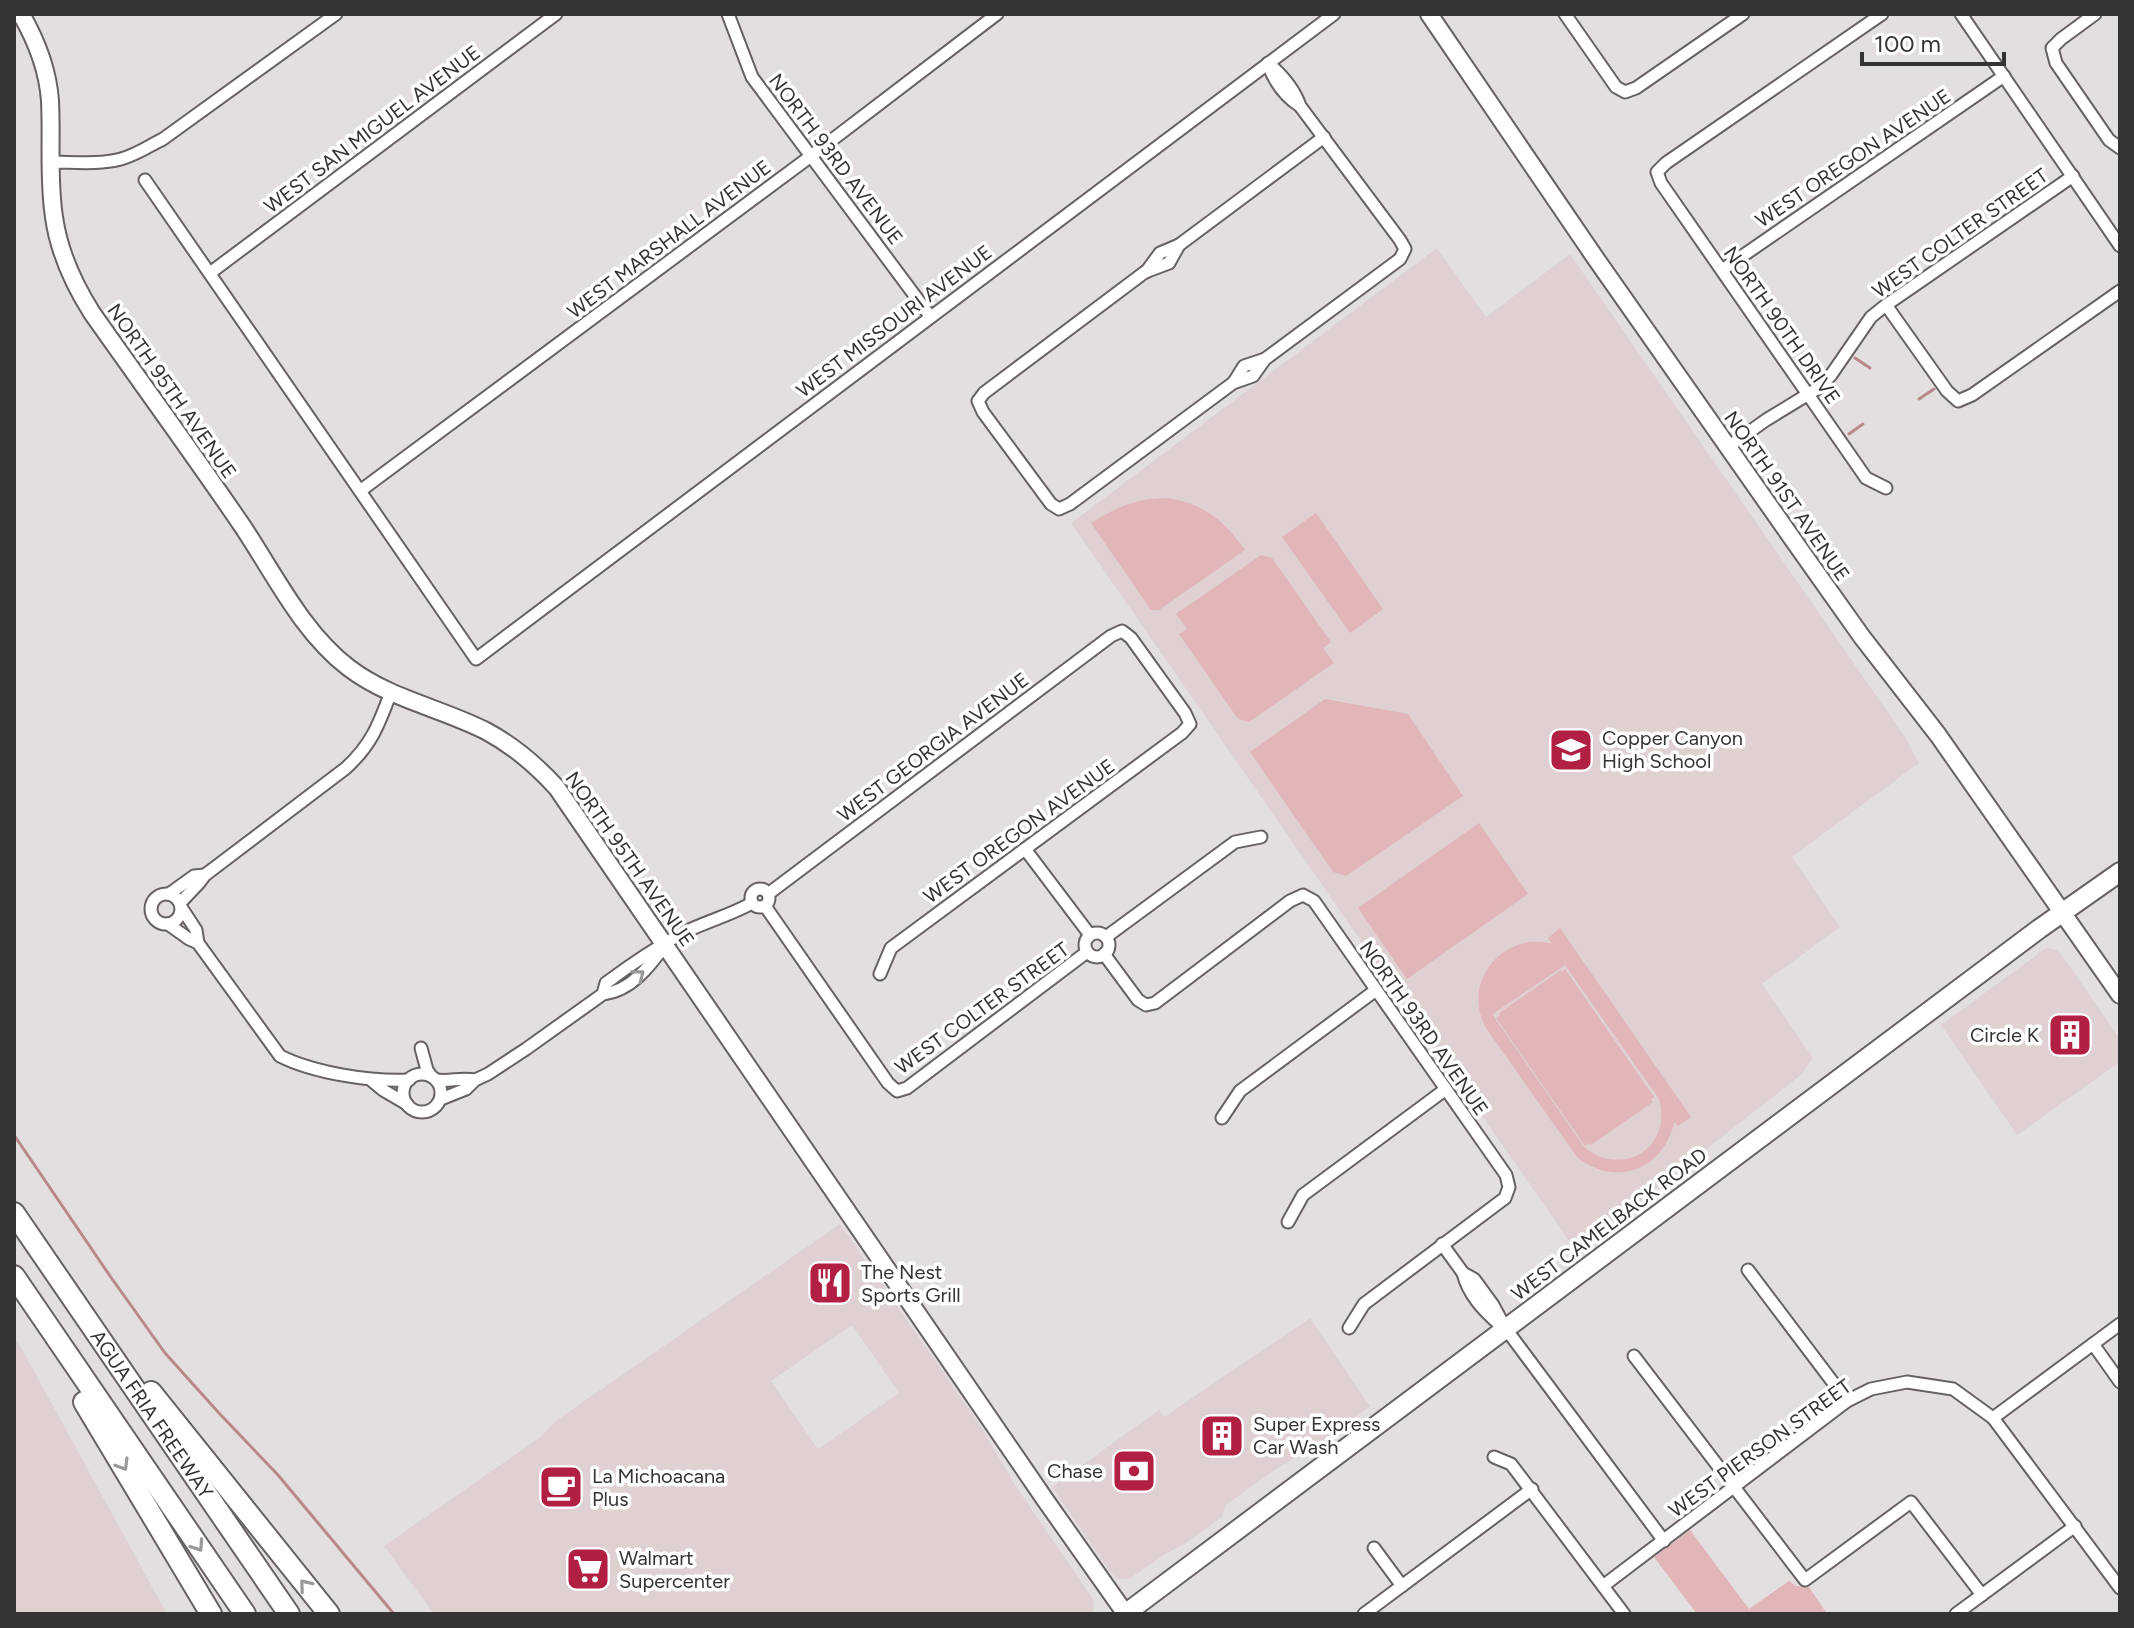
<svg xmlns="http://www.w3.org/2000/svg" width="2134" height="1628" font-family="Figtree,sans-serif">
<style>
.built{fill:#dfd1d2;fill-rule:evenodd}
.park{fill:#e2b5b8;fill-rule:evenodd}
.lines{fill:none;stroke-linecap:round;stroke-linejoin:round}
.stream{stroke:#b8888b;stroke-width:3}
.street-casing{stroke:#666262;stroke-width:15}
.secondary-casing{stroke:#666262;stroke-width:20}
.primary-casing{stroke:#666262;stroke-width:22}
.highway-casing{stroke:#666262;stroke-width:24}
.street{stroke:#fff;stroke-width:11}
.secondary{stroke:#fff;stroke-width:16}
.primary{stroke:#fff;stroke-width:18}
.highway{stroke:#fff;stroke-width:20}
.oneway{stroke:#9a9999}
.labels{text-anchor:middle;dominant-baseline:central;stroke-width:7;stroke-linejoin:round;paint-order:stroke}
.street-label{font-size:20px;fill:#353333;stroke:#fff}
.poi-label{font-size:20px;fill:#353333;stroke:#fff;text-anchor:start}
</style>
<rect width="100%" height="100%" fill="#e4dfdf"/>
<g class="built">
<polygon points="1437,248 1486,317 1570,254 1905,737 1919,763 1792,857 1840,927 1762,984 1813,1058 1801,1075 1576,1251 1071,523"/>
<polygon points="2046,948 2057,950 2062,955 2120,1039 2120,1062 2017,1135 1941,1025"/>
<path d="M840,1224L980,1425L1015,1485L1093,1599L1094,1606L1092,1613L434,1614L384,1546L542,1436L554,1422ZM852,1325L899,1393L818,1449L771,1381Z"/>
<polygon points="1310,1318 1370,1406 1315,1446 1274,1470 1226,1505 1222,1517 1186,1543 1164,1555 1129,1579 1116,1578 1111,1573 1052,1487 1159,1410 1164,1417"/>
<polygon points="14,1337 18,1342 167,1614 14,1614"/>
</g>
<g class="park">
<path d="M1167,498C1204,503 1225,522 1245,550L1159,610H1151L1091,523C1116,507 1138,498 1167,498Z"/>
<polygon points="1316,513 1383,609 1350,633 1282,537"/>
<polygon points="1261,555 1272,558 1331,642 1323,648 1334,663 1249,722 1238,719 1179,634 1187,629 1176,614"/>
<polygon points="1325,699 1408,714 1463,796 1346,876 1333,872 1250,752"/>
<polygon points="1479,823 1528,894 1407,979 1358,908"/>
<path d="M1560,928L1691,1117L1678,1126L1674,1122C1664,1170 1615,1188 1577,1157L1488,1031C1459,986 1501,930 1552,944L1548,938ZM1565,965L1659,1099C1673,1147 1623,1178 1585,1148L1494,1017L1493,1014Z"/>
<polygon points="1565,969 1654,1097 1651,1100 1653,1102 1591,1145 1589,1143 1585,1146 1496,1018 1500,1015 1499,1013 1561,970 1562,972"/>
<polygon points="1690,1530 1749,1609 1789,1581 1796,1586 1809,1587 1827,1614 1697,1614 1654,1557"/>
</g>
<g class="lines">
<g class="stream">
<polyline points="1855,358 1870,368"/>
<polyline points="1919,399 1934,389"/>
<polyline points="1849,434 1863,424"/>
<polyline points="14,1135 110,1276 165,1353 218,1412 278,1475 394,1614"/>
</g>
<g class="street-casing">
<g id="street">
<polyline points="728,14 752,77 930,316"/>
<polyline points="1565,14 1616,87 1625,92 1636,88 1743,14"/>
<polyline points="1882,14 1666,163 1657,172 1661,183 1866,478 1886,488"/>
<polyline points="1961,14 2120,246"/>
<polyline points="2095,14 2061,39 2052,48 2056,63 2109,140 2120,148"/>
<path d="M1268,64C1274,81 1284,96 1300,106"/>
<path d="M49,162C73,162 98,165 121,159C136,155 149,146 163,139L336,14"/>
<polyline points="145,180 476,659 1334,14"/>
<polyline points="1179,245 1169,263 1145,272 984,393 978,401 983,412 1051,504 1059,509 1070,504 1233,383 1253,376 1265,359"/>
<polyline points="1722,270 2004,76"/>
<polyline points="1146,272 1160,253 1179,245 1324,137"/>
<polyline points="210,273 556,14"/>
<polyline points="1886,305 1947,391 1958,401 1972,395 2120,291"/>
<path d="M1234,382L1244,366L1265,359L1400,259L1405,249L1400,240L1300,106C1294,88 1282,75 1268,63"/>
<polyline points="1728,447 1766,420 1820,387 1831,375 1871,317 1886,305 2073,176"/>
<polyline points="360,491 811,156 997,14"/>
<polyline points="1025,849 1090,935"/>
<circle cx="760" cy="898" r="9"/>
<circle cx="166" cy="909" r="15"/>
<polyline points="169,894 194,876 205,875"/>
<polyline points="768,894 1111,636 1122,631 1131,638 1185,713 1190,724 1182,733 891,948 880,974"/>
<path d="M180,903L199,883L205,875L346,768C372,744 379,724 391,692"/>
<polyline points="765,906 888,1083 897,1091 907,1088 1087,952"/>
<polyline points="181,907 196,930 198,943"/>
<path d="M168,924L189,939L198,943L280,1056C314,1073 371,1082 409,1080"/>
<circle cx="1097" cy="945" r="12"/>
<polyline points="1106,937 1235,842 1261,837"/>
<polyline points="1104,954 1138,1000 1146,1005 1155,1003 1290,901 1303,895 1314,901 1506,1175 1509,1187 1505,1198 1364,1304 1349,1328"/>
<path d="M603,994L606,983C630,965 655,948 681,934C704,922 729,916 752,903"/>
<polyline points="421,1048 427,1070 431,1076"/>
<circle cx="422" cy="1093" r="19"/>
<polyline points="371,1080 383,1090 407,1104"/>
<path d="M437,1080C450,1082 461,1077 475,1080"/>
<path d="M441,1099L466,1089L475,1080L488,1074L526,1049L603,994C631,991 650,966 665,945"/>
<polyline points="1222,1118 1240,1091 1376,990"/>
<polyline points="1288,1222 1303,1195 1446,1089"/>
<polyline points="1442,1244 1463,1273 1474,1279 1493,1305 1506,1329 1664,1541"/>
<polyline points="1748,1270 1847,1401"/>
<path d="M1463,1273C1468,1294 1483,1310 1499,1324"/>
<polyline points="2093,1344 2120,1382"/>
<polyline points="1634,1356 1805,1580 1911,1502 1982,1595"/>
<polyline points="1993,1418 2120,1324"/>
<polyline points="1494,1457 1511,1464 1624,1614"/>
<polyline points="1374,1548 1402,1586"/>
<polyline points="1603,1586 1847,1401 1871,1389 1907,1382 1953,1389 1993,1418 2120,1588"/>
<polyline points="1364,1614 1532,1489"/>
<polyline points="1956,1614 2075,1526"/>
</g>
</g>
<g class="secondary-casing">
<g id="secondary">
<path d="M21,14C36,40 48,71 50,101C52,140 48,178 54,217C59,253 73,283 92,313C142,384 194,455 243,527C275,575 302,632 349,668C390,699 441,708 486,731C514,746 537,766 557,788L1046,1501L1125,1613"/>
<polyline points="1429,14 1594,256 1801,551 1862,637 1938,735 2120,995"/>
</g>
</g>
<g class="primary-casing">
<polyline id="primary" points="1125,1614 2039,929 2120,872"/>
</g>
<g class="highway-casing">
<g id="highway">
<path id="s1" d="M14,1213L289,1614"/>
<polyline points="14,1276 245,1614"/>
<polyline points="151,1392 329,1614"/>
<polyline points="84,1402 211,1614"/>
</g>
</g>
<use href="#street" class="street"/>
<use href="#secondary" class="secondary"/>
<use href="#primary" class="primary"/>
<use href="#highway" class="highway"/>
</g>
<defs><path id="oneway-chevron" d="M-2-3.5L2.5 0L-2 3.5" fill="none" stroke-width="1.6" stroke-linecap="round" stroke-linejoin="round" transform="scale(2)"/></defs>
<g class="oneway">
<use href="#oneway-chevron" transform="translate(639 975) rotate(-38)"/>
<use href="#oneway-chevron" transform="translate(123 1465) rotate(59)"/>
<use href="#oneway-chevron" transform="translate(198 1546) rotate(56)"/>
<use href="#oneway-chevron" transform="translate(305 1585) rotate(-130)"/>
</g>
<defs>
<g id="school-square" transform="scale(2.3)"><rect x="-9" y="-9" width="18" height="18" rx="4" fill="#b11f43" stroke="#fff"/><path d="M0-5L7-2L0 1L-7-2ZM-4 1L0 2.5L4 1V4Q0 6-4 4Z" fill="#fff"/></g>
<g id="building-square" transform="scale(2.3)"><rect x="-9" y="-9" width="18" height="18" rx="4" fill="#b11f43" stroke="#fff"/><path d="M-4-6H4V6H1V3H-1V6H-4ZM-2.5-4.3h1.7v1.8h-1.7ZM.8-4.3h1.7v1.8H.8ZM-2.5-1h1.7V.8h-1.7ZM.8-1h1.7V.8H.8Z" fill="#fff"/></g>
<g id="restaurant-square" transform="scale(2.3)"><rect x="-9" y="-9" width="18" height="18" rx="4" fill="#b11f43" stroke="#fff"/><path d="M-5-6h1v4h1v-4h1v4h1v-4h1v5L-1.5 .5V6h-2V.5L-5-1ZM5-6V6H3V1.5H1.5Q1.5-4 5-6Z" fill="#fff"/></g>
<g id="bank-square" transform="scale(2.3)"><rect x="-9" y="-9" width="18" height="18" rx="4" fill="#b11f43" stroke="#fff"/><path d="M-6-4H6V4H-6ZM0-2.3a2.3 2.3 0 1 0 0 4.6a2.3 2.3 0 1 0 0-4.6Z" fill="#fff"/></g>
<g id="cafe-square" transform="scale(2.3)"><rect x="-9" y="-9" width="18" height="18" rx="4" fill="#b11f43" stroke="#fff"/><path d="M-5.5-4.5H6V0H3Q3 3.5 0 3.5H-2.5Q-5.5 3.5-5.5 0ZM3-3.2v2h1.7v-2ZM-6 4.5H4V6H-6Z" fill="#fff"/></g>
<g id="supermarket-square" transform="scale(2.3)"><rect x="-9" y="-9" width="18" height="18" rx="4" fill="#b11f43" stroke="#fff"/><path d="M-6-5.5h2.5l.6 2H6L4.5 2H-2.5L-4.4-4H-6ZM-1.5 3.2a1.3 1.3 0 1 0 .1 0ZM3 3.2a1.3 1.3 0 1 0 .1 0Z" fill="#fff"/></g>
</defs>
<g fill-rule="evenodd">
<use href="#school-square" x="1571" y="750"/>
<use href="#building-square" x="2070" y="1035"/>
<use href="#restaurant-square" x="830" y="1283"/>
<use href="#building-square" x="1222" y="1436"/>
<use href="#bank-square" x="1134" y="1471"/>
<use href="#cafe-square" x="561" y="1487"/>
<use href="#supermarket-square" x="588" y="1569"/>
</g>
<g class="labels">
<g class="street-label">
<text transform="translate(372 129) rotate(-37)">WEST SAN MIGUEL AVENUE</text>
<text transform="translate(1853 158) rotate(-34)">WEST OREGON AVENUE</text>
<text transform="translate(836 159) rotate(53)">NORTH 93RD AVENUE</text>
<text transform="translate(1960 233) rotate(-35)">WEST COLTER STREET</text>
<text transform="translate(669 239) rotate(-37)">WEST MARSHALL AVENUE</text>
<text transform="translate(894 321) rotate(-37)">WEST MISSOURI AVENUE</text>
<text transform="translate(1782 325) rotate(55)">NORTH 90TH DRIVE</text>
<text transform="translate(172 391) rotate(55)">NORTH 95TH AVENUE</text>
<text transform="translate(1787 496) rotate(55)">NORTH 91ST AVENUE</text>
<text transform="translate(933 747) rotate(-37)">WEST GEORGIA AVENUE</text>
<text transform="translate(1019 831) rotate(-36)">WEST OREGON AVENUE</text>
<text transform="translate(630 859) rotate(55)">NORTH 95TH AVENUE</text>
<text transform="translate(982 1008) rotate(-36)">WEST COLTER STREET</text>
<text transform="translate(1424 1028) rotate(55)">NORTH 93RD AVENUE</text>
<text transform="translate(1609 1224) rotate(-37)">WEST CAMELBACK ROAD</text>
<text stroke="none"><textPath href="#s1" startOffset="244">AGUA FRIA FREEWAY</textPath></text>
<text transform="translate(1760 1448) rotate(-36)">WEST PIERSON STREET</text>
</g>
<g class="poi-label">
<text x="1602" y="738">Copper Canyon<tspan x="1602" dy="23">High School</tspan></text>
<text x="2039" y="1035" text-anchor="end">Circle K</text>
<text x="861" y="1272">The Nest<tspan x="861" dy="23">Sports Grill</tspan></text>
<text x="1253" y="1424">Super Express<tspan x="1253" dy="23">Car Wash</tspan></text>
<text x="1103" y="1471" text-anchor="end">Chase</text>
<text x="592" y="1476">La Michoacana<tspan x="592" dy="23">Plus</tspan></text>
<text x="619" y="1558">Walmart<tspan x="619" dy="23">Supercenter</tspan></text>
</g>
</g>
<rect width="2134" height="1628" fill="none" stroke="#353333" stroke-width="32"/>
<path d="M1862 52v12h142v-12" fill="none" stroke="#353333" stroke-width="4"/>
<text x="1874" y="52" font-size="24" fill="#353333" stroke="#ffffff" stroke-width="6" paint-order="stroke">100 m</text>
</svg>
